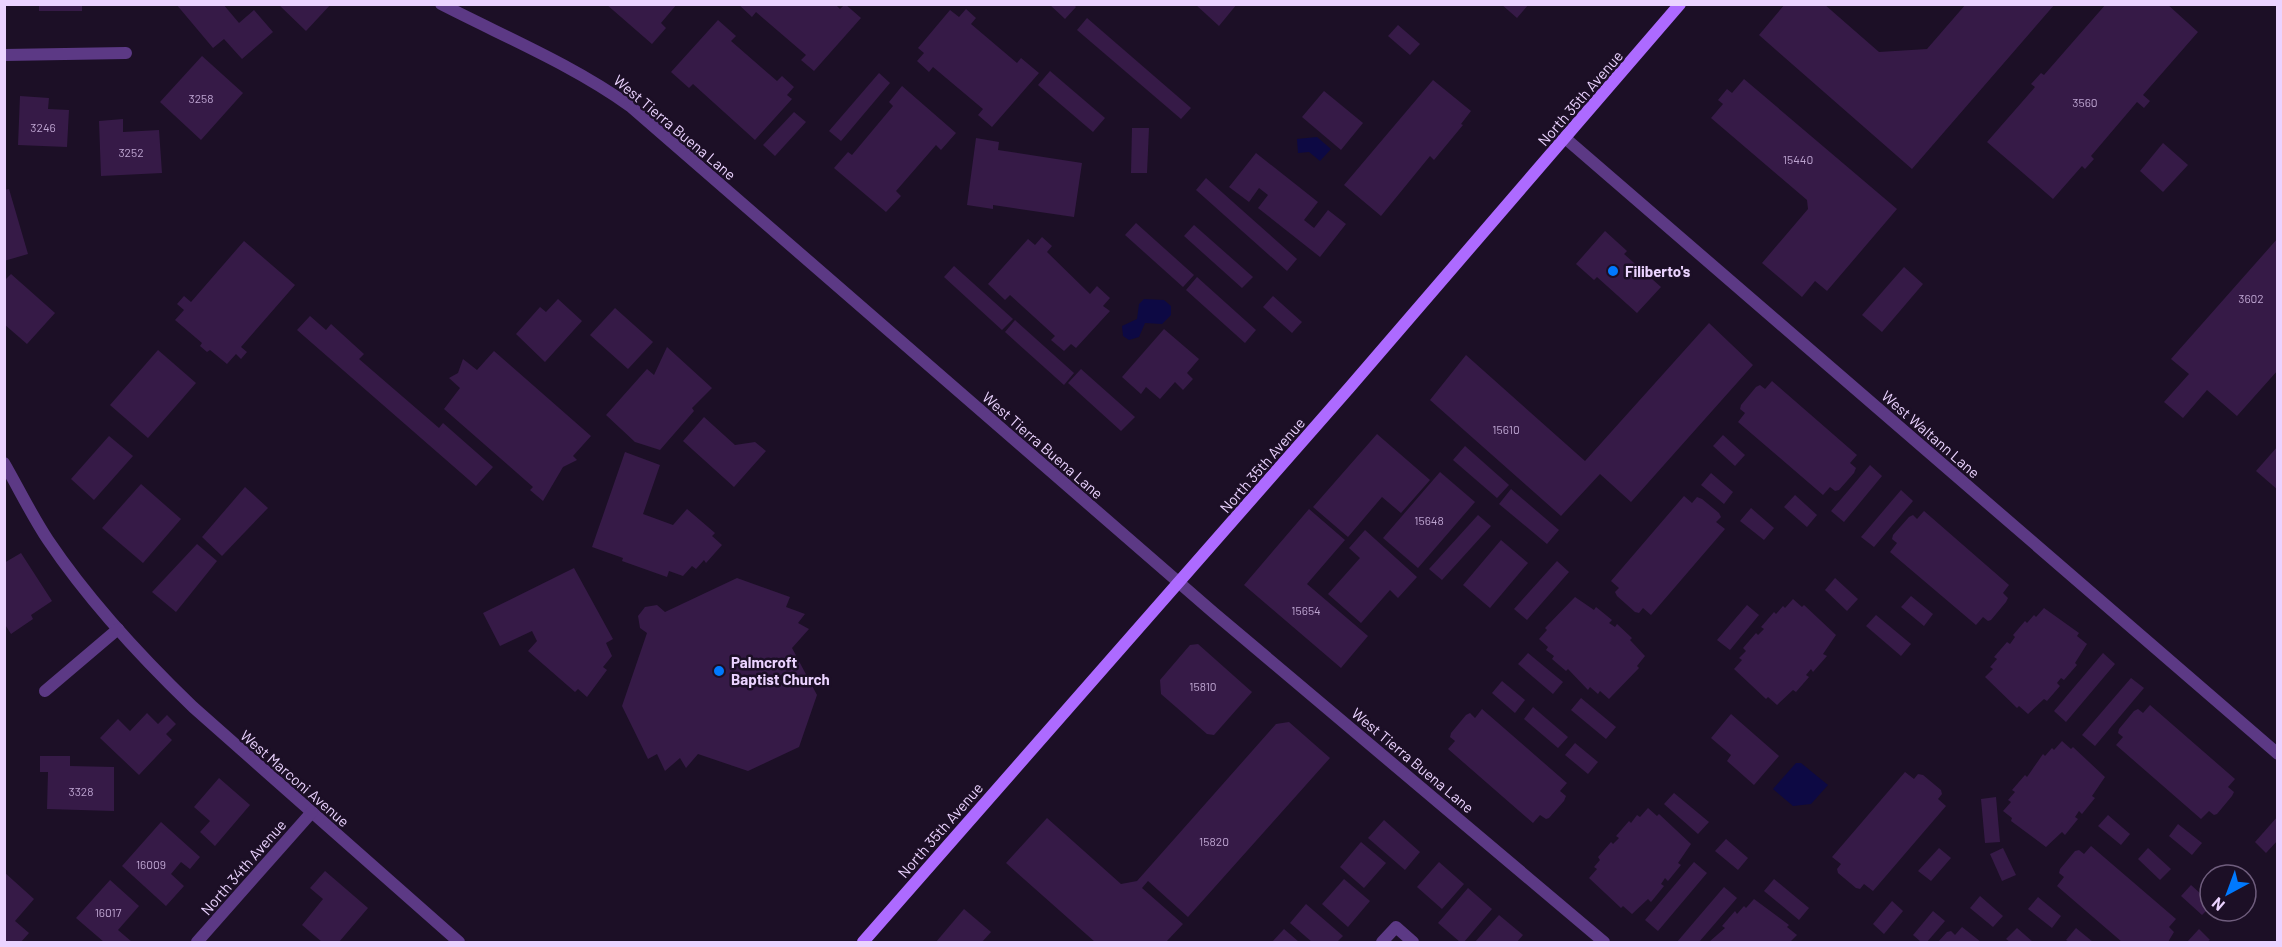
<svg xmlns="http://www.w3.org/2000/svg" width="2282" height="947" font-family="Barlow,sans-serif">
<style>
.water{fill:#0d0944}
.building{fill:#361a47}
.lines{fill:none;stroke-linecap:round;stroke-linejoin:round}
.street{stroke:#5c3985;stroke-width:12}
.secondary{stroke:#ad6aff;stroke-width:12}
.poi-dot{fill:#0079fe;stroke:#1c0f26;stroke-width:2}
.labels{text-anchor:middle;dominant-baseline:central;stroke-width:5;stroke-linejoin:round;paint-order:stroke}
.number-label{font-size:12px;fill:#bea5d1}
.street-label{font-size:15px;fill:#ebd3ff;stroke:#1c0f26}
.poi-label{font-size:15px;font-weight:bold;fill:#ebd3ff;stroke:#1c0f26;text-anchor:start}
</style>
<rect width="100%" height="100%" fill="#1c0f26"/>
<g class="water">
<polygon points="1317,137 1331,149 1320,161 1309,152 1298,153 1297,139"/>
<polygon points="1144,299 1164,300 1171,306 1171,315 1162,324 1145,323 1139,337 1129,340 1123,336 1122,326 1137,319 1139,304"/>
<polygon points="1796,763 1801,763 1828,785 1811,804 1793,806 1773,789"/>
</g>
<g class="building">
<rect x="39" y="4" width="43" height="7"/>
<polygon points="176,4 223,4 239,23 254,10 273,32 242,59 224,39 213,48"/>
<polygon points="278,4 331,4 306,31"/>
<polygon points="606,4 677,4 661,23 666,28 652,44"/>
<polygon points="738,4 835,4 840,9 845,4 861,18 814,71 801,60 806,55 756,12 752,17"/>
<polygon points="1049,4 1073,4 1076,7 1065,19"/>
<polygon points="1195,4 1237,4 1219,26"/>
<polygon points="1501,4 1529,4 1517,18"/>
<polygon points="1785,4 1824,4 1879,52 1927,49 1966,4 2055,4 1912,169 1759,35"/>
<polygon points="2106,4 2167,4 2198,32 2143,95 2150,101 2144,108 2137,102 2091,156 2094,159 2085,169 2082,166 2053,199 1987,142 2035,87 2031,84 2041,73 2044,75"/>
<polygon points="966,9 976,18 971,24 1017,63 1021,58 1039,73 992,127 978,115 983,109 933,67 929,72 917,61 924,53 918,48 950,10 959,17"/>
<polygon points="1087,18 1191,108 1181,119 1077,30"/>
<polygon points="718,20 736,36 731,41 777,81 782,76 794,87 787,95 792,99 755,140 693,84 689,88 671,72"/>
<polygon points="1398,25 1420,44 1410,55 1388,36"/>
<polygon points="202,56 243,93 201,140 160,102"/>
<polygon points="1050,71 1105,118 1093,132 1038,85"/>
<polygon points="879,73 890,83 841,141 829,131"/>
<polygon points="1744,79 1897,209 1827,291 1815,281 1802,297 1762,263 1808,209 1807,200 1711,118 1723,104 1718,100 1727,89 1732,93"/>
<polygon points="1433,80 1471,111 1461,124 1463,125 1434,160 1430,156 1381,216 1344,185"/>
<polygon points="902,86 956,133 941,150 936,145 896,191 901,196 886,212 834,168 848,152 852,155 893,106 889,102"/>
<polygon points="1324,91 1363,123 1341,150 1302,117"/>
<polygon points="20,96 49,98 48,109 69,110 67,147 18,145"/>
<polygon points="794,112 806,122 775,156 763,145"/>
<polygon points="123,119 123,132 159,130 162,173 101,176 99,121"/>
<polygon points="1132,128 1149,128 1147,173 1131,173"/>
<polygon points="976,138 999,142 998,150 1082,163 1074,217 993,205 993,209 967,205"/>
<polygon points="2163,143 2188,165 2163,192 2140,171"/>
<polygon points="1256,153 1318,202 1304,220 1314,228 1328,210 1346,224 1320,257 1258,208 1268,195 1259,188 1249,202 1229,187"/>
<polygon points="1206,178 1297,259 1287,271 1196,190"/>
<polygon points="9,189 28,254 4,261 4,190"/>
<polygon points="1136,223 1194,275 1183,287 1125,235"/>
<polygon points="1194,225 1253,277 1242,288 1184,236"/>
<polygon points="1605,231 1627,251 1624,254 1661,287 1637,313 1597,277 1594,280 1576,264"/>
<polygon points="1042,237 1052,246 1047,252 1090,294 1097,286 1110,298 1103,306 1110,311 1076,348 1071,344 1064,351 1051,340 1055,336 1010,295 1005,300 988,284 1028,239 1035,245"/>
<polygon points="2278,238 2278,370 2237,416 2207,390 2183,418 2164,402 2189,374 2171,359"/>
<polygon points="244,241 295,285 241,347 247,352 241,359 236,354 227,364 210,350 207,352 200,346 202,343 175,320 184,310 177,304 184,296 191,302"/>
<polygon points="954,266 1013,319 1002,330 944,277"/>
<polygon points="1904,267 1923,284 1882,332 1862,315"/>
<polygon points="11,274 55,313 27,344 4,324 4,281"/>
<polygon points="1197,277 1256,330 1245,343 1186,290"/>
<polygon points="1273,296 1302,322 1292,333 1263,307"/>
<polygon points="558,299 582,321 545,362 516,334 540,307 546,312"/>
<polygon points="615,308 653,342 628,369 590,335"/>
<polygon points="310,316 326,330 331,324 364,354 359,359 439,428 443,423 493,467 476,486 297,330"/>
<polygon points="1015,320 1074,373 1064,385 1005,332"/>
<polygon points="1709,323 1753,365 1631,502 1600,474 1561,516 1430,400 1466,355 1585,461"/>
<polygon points="1164,329 1199,359 1187,373 1193,379 1183,390 1175,382 1160,399 1146,387 1141,394 1122,377"/>
<polygon points="667,347 712,388 692,408 694,411 660,450 635,442 606,415 647,369 654,375"/>
<polygon points="158,350 196,383 148,438 110,405"/>
<polygon points="494,351 591,436 573,456 577,460 563,467 543,501 530,490 533,487 444,409 460,388 449,378 458,373 463,359 477,370"/>
<polygon points="1081,369 1135,417 1121,431 1068,383"/>
<polygon points="1772,381 1857,455 1850,463 1856,468 1854,473 1839,490 1835,491 1830,487 1823,495 1738,422 1745,413 1740,409 1741,405 1756,387 1760,385 1765,389"/>
<polygon points="704,417 735,445 755,442 766,451 734,487 683,441"/>
<polygon points="1377,434 1430,480 1401,513 1382,497 1348,537 1313,507"/>
<polygon points="1723,435 1745,455 1735,466 1713,446"/>
<polygon points="109,436 133,456 94,500 71,479"/>
<polygon points="1465,446 1509,485 1497,498 1453,460"/>
<polygon points="2278,446 2278,490 2256,471"/>
<polygon points="625,452 660,465 643,514 673,525 687,509 715,533 712,536 722,545 706,563 704,560 696,569 692,566 683,576 669,571 667,577 622,561 623,558 592,547"/>
<polygon points="1870,465 1882,476 1844,522 1831,511"/>
<polygon points="1440,472 1475,502 1418,568 1383,538"/>
<polygon points="1711,473 1733,492 1724,504 1701,485"/>
<polygon points="141,484 181,519 143,563 102,528"/>
<polygon points="245,487 268,508 222,556 202,537"/>
<polygon points="1511,489 1559,530 1547,544 1499,504"/>
<polygon points="1901,490 1913,501 1874,547 1861,537"/>
<polygon points="1795,495 1817,515 1807,527 1784,507"/>
<polygon points="1684,496 1692,503 1697,497 1702,499 1719,513 1721,517 1716,522 1725,529 1651,615 1643,608 1639,613 1635,612 1617,596 1615,592 1619,588 1611,581"/>
<polygon points="1751,508 1774,528 1764,540 1740,521"/>
<polygon points="1309,509 1345,540 1307,584 1368,636 1341,668 1244,585"/>
<polygon points="1924,511 2009,585 2003,593 2008,598 2006,602 1991,620 1988,621 1983,617 1976,625 1890,552 1897,543 1892,539 1893,535 1909,517 1913,515 1917,519"/>
<polygon points="1478,515 1491,526 1442,580 1429,569"/>
<polygon points="1365,530 1417,577 1398,598 1390,590 1361,623 1328,594 1360,558 1349,548"/>
<polygon points="1501,540 1528,563 1490,608 1463,585"/>
<polygon points="197,544 217,561 176,612 152,592"/>
<polygon points="21,553 52,601 31,615 33,619 11,634 4,623 4,563"/>
<polygon points="1557,561 1569,572 1527,620 1514,609"/>
<polygon points="574,568 613,639 606,643 612,656 603,667 607,670 587,697 578,689 575,692 528,651 537,641 532,631 500,646 483,613"/>
<polygon points="737,578 790,597 786,607 805,614 798,623 809,629 792,648 817,695 799,747 748,771 698,754 686,768 680,758 665,771 657,754 648,759 622,706 647,633 640,628 638,616 645,607 657,605 665,612"/>
<polygon points="1835,578 1858,599 1847,611 1825,590"/>
<polygon points="1911,596 1933,614 1924,626 1901,607"/>
<polygon points="1575,597 1594,610 1596,607 1612,620 1609,623 1615,627 1617,624 1632,638 1630,640 1645,656 1637,666 1639,668 1609,699 1600,691 1598,694 1590,687 1588,690 1568,669 1566,671 1552,659 1554,656 1546,650 1548,647 1539,639 1547,630 1545,628"/>
<polygon points="1793,599 1802,607 1804,605 1836,635 1823,654 1827,656 1813,672 1811,669 1806,675 1809,677 1796,692 1793,690 1777,705 1768,697 1766,699 1734,669 1742,660 1739,658 1746,651 1743,648 1756,633 1758,635 1764,629 1761,627 1774,612 1776,614 1783,606 1785,608"/>
<polygon points="1747,605 1759,615 1730,650 1717,640"/>
<polygon points="2044,608 2079,633 2077,636 2087,644 2075,663 2077,665 2064,680 2061,678 2057,683 2060,686 2047,701 2044,699 2028,714 2019,706 2017,708 1985,677 1993,669 1990,667 1997,659 1994,657 2007,642 2010,644 2015,637 2013,635 2025,621 2027,623 2034,615 2036,617"/>
<polygon points="1876,615 1911,644 1901,656 1866,626"/>
<polygon points="1198,644 1252,692 1214,735 1207,734 1161,694 1160,680 1190,645"/>
<polygon points="1528,653 1563,682 1553,694 1518,664"/>
<polygon points="2103,653 2115,664 2066,722 2054,711"/>
<polygon points="2131,678 2144,688 2095,746 2082,735"/>
<polygon points="1502,681 1525,700 1515,713 1492,693"/>
<polygon points="1581,698 1616,727 1606,739 1571,710"/>
<polygon points="2150,705 2235,779 2228,787 2234,792 2232,796 2217,814 2214,815 2209,811 2201,819 2116,745 2123,737 2118,733 2119,729 2134,711 2138,709 2143,713"/>
<polygon points="1533,707 1568,737 1558,748 1524,719"/>
<polygon points="1482,709 1567,783 1560,791 1566,796 1564,801 1549,818 1546,819 1540,815 1533,823 1448,749 1455,741 1450,737 1451,733 1466,715 1470,713 1475,718"/>
<polygon points="147,713 158,724 167,715 176,724 166,734 172,740 139,775 100,738 118,719 130,731"/>
<polygon points="1731,714 1779,756 1754,785 1727,761 1731,755 1711,738"/>
<polygon points="1289,722 1330,758 1188,917 1148,881 1142,888 1183,924 1166,942 1095,942 1006,863 1047,818 1121,884 1137,881 1276,724"/>
<polygon points="2062,741 2071,749 2073,747 2105,777 2092,796 2095,798 2082,814 2079,811 2075,817 2078,819 2065,835 2062,832 2046,847 2011,821 2012,818 2003,811 2011,802 2008,800 2015,792 2012,790 2025,775 2027,777 2043,754 2045,756 2052,748 2054,750"/>
<polygon points="1575,743 1598,762 1588,774 1565,755"/>
<polygon points="40,756 70,756 70,766 114,767 114,811 47,809 48,772 40,772"/>
<polygon points="1905,772 1914,779 1918,774 1923,775 1941,790 1942,794 1938,799 1946,806 1873,891 1864,884 1860,889 1856,888 1838,873 1837,869 1841,864 1832,857"/>
<polygon points="219,778 250,805 215,846 200,832 210,821 194,807"/>
<polygon points="1674,793 1709,822 1698,834 1664,804"/>
<polygon points="1996,797 2000,842 1985,843 1981,799"/>
<polygon points="1648,808 1657,816 1659,814 1691,844 1678,863 1681,865 1668,881 1665,878 1661,884 1664,886 1651,902 1648,899 1632,914 1623,906 1621,908 1589,878 1597,869 1594,867 1600,860 1598,857 1611,842 1613,844 1619,838 1616,836 1629,821 1631,823 1637,815 1640,817"/>
<polygon points="2108,815 2130,834 2121,845 2098,826"/>
<polygon points="2278,816 2278,840 2266,853 2255,842"/>
<polygon points="1384,820 1420,852 1405,870 1368,838"/>
<polygon points="161,822 200,857 190,869 181,862 171,874 184,886 166,906 122,866"/>
<polygon points="2178,824 2202,843 2192,855 2169,836"/>
<polygon points="1726,839 1748,858 1738,870 1715,851"/>
<polygon points="1361,842 1386,863 1364,888 1340,867"/>
<polygon points="2091,846 2176,919 2169,927 2174,932 2168,942 2122,942 2057,886 2064,877 2059,873 2060,869 2075,851 2079,850 2084,854"/>
<polygon points="1939,848 1951,858 1931,881 1918,871"/>
<polygon points="2003,848 2016,875 2002,881 1990,854"/>
<polygon points="2148,848 2171,869 2160,880 2138,859"/>
<polygon points="1439,862 1464,884 1442,909 1417,887"/>
<polygon points="1694,862 1707,873 1658,931 1645,920"/>
<polygon points="325,871 368,908 339,942 322,942 302,925 323,899 310,888"/>
<polygon points="4,872 34,899 15,921 29,933 21,942 4,942"/>
<polygon points="1344,879 1370,901 1348,927 1322,904"/>
<polygon points="1774,879 1809,908 1799,920 1764,891"/>
<polygon points="110,880 139,906 118,930 132,942 104,942 76,918"/>
<polygon points="2191,885 2210,902 2210,907 2202,915 2181,896"/>
<polygon points="1724,887 1737,898 1699,942 1677,942"/>
<polygon points="1468,888 1492,909 1464,942 1460,942 1438,923"/>
<polygon points="1980,896 2003,916 1993,927 1970,908"/>
<polygon points="2038,897 2061,916 2052,928 2028,909"/>
<polygon points="1754,899 1789,925 1787,927 1797,935 1790,942 1709,942 1725,928 1722,926 1735,911 1737,914 1744,906 1746,908"/>
<polygon points="1892,901 1903,911 1884,934 1873,924"/>
<polygon points="1306,904 1343,936 1337,942 1312,942 1290,923"/>
<polygon points="964,909 991,932 982,942 936,942"/>
<polygon points="1933,911 1945,921 1927,942 1921,942 1913,935"/>
<polygon points="1499,915 1523,935 1517,942 1475,942"/>
<polygon points="1962,927 1981,942 1938,942 1947,932 1951,931 1955,935"/>
<polygon points="2017,928 2033,942 2010,942 2006,939"/>
<polygon points="2076,928 2093,942 2069,942 2066,940"/>
<polygon points="1284,929 1299,942 1272,942"/>
<polygon points="2199,929 2210,940 2207,942 2187,942"/>
</g>
<g class="lines">
<g class="street">
<path d="M441,4C505,37 571,64 630,106L1214,613L1604,942"/>
<polyline points="4,55 126,53"/>
<polyline points="1565,138 2278,754"/>
<path d="M4,463C19,489 32,516 48,540C89,601 140,656 193,707L459,942"/>
<polyline points="45,691 118,629"/>
<polyline points="197,942 312,812"/>
<polyline points="1382,942 1396,927 1413,942"/>
</g>
<polyline class="secondary" points="863,942 1350,387 1680,4"/>
</g>
<g class="poi-dot">
<circle cx="1613" cy="271" r="6"/>
<circle cx="719" cy="671" r="6"/>
</g>
<g class="labels">
<g class="number-label">
<text x="201" y="98">3258</text>
<text x="2085" y="102">3560</text>
<text x="43" y="127">3246</text>
<text x="131" y="152">3252</text>
<text x="1798" y="159">15440</text>
<text x="2251" y="298">3602</text>
<text x="1506" y="429">15610</text>
<text x="1429" y="520">15648</text>
<text x="1306" y="610">15654</text>
<text x="1203" y="686">15810</text>
<text x="81" y="791">3328</text>
<text x="1214" y="841">15820</text>
<text x="151" y="864">16009</text>
<text x="108" y="912">16017</text>
</g>
<g class="street-label">
<text transform="translate(1580 98) rotate(-49)">North 35th Avenue</text>
<text transform="translate(675 127) rotate(40)">West Tierra Buena Lane</text>
<text transform="translate(1931 434) rotate(41)">West Waltann Lane</text>
<text transform="translate(1043 445) rotate(41)">West Tierra Buena Lane</text>
<text transform="translate(1262 465) rotate(-49)">North 35th Avenue</text>
<text transform="translate(1413 760) rotate(40)">West Tierra Buena Lane</text>
<text transform="translate(295 778) rotate(41)">West Marconi Avenue</text>
<text transform="translate(940 830) rotate(-49)">North 35th Avenue</text>
<text transform="translate(243 867) rotate(-49)">North 34th Avenue</text>
</g>
<g class="poi-label">
<text x="1625" y="271">Filiberto's</text>
<text x="731" y="662">Palmcroft<tspan x="731" dy="17">Baptist Church</tspan></text>
</g>
</g>
<rect width="2282" height="947" fill="none" stroke="#ebd3ff" stroke-width="12"/>
<g transform="translate(2228 893) rotate(221)"><circle r="28" fill="#1c0f26" stroke="#6f5d7d" stroke-width="1.5"/>
<path d="M0-4.5L10 22L0 15L-10 22Z" fill="#0079fe"/>
<text y="-9" font-size="16" font-weight="bold" text-anchor="middle" fill="#ebd3ff">N</text>
</g>
</svg>
